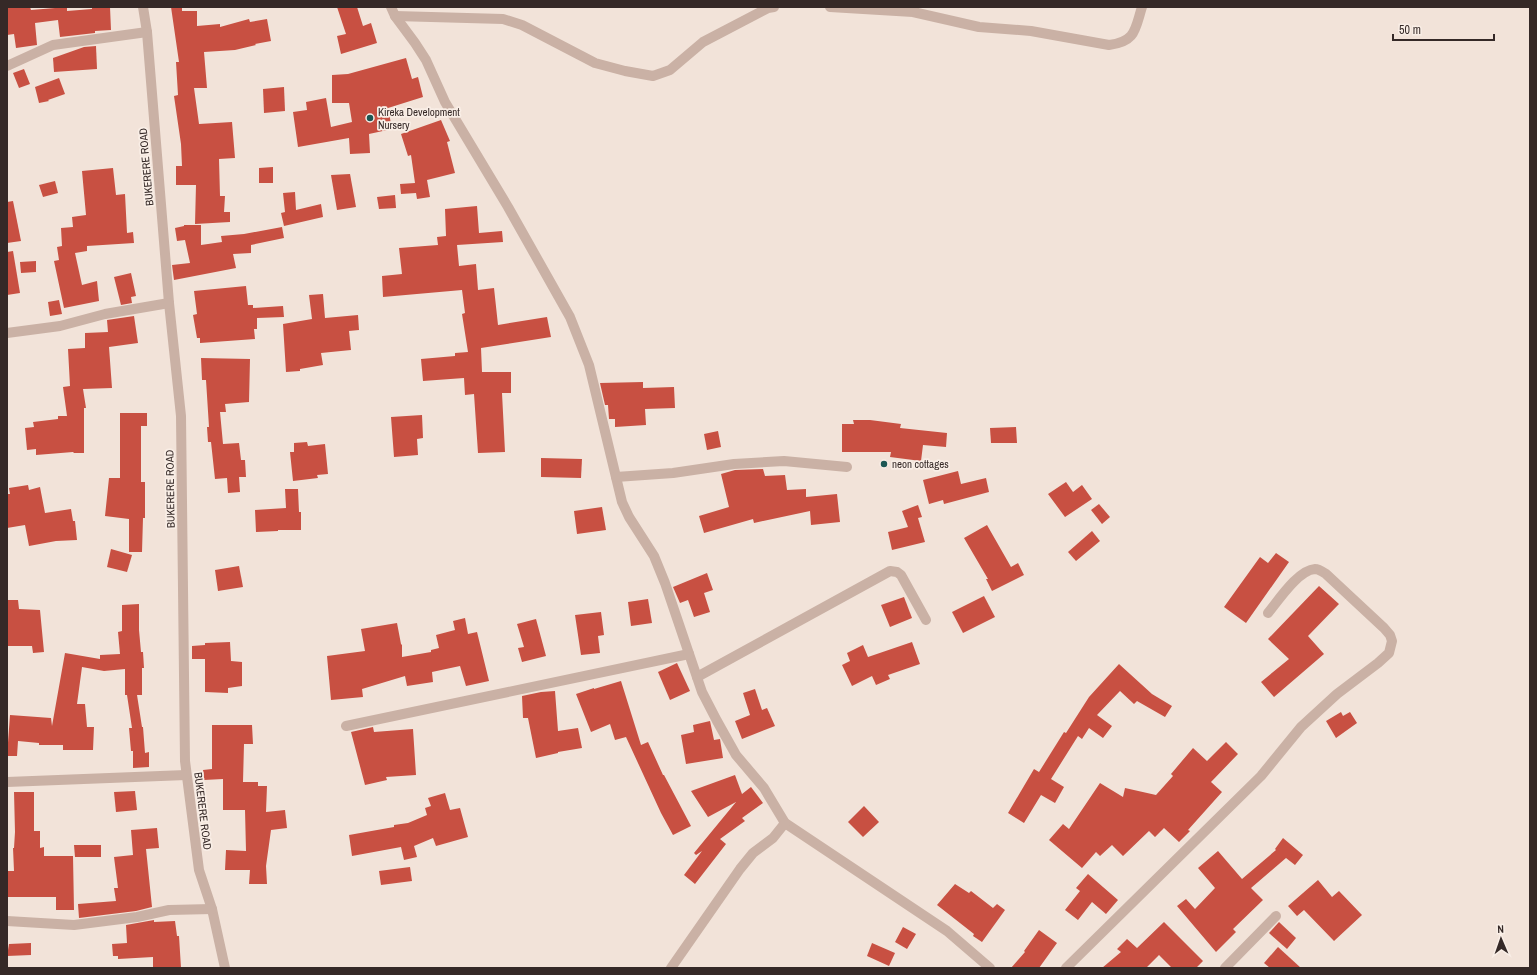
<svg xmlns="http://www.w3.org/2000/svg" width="1537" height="975" font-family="'Archivo Narrow',sans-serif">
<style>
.building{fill:#c85042}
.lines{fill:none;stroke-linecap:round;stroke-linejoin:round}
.minor{stroke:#cab1a5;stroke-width:10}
.poi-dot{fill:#1c5753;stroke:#f9eee6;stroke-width:1.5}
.labels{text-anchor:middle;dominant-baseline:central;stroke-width:3.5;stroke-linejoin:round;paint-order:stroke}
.poi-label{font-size:11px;fill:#352927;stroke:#f9eee6;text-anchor:start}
.street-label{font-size:11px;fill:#352927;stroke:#f9eee6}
</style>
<rect width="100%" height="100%" fill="#f2e3d9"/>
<g class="building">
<polygon points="7,7 30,7 31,10 67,7 67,11 92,9 92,7 110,7 111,30 95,31 95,33 60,37 58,20 35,23 37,45 16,48 14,34 7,35"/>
<polygon points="171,7 182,7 182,11 197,11 197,26 220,24 220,27 249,19 250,22 267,19 271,41 255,44 256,45 235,50 204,52 207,88 194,88 199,124 232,122 235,158 219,159 220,196 225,196 224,212 230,212 230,222 195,224 196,185 176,185 176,166 182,166 181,144 174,96 178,95 176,62 179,62"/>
<polygon points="337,7 357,7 363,26 371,23 377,43 341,54 337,36 346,34"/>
<polygon points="96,46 97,69 54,72 53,58 84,47"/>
<polygon points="406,58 412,79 418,77 423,97 388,108 392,129 369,134 370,153 350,154 349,138 298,147 293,112 307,110 306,102 326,98 331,127 352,122 349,103 332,103 332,75 348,74"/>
<polygon points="24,69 30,84 19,88 13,73"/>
<polygon points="59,78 65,94 48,100 49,101 39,103 35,87"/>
<polygon points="284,87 285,111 264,113 263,89"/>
<polygon points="441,120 450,141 447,142 455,173 427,180 430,197 417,199 416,193 401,194 400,184 415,183 411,155 408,156 401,134"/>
<polygon points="273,167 273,183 259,183 259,168"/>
<polygon points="113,168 116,195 125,194 127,233 133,232 134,243 87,246 87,251 75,253 82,285 97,281 99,301 64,308 54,261 59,260 57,247 62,246 61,228 73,227 72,217 86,215 82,171"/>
<polygon points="350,174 356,207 337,210 331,175"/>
<polygon points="55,181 58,193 43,197 39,185"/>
<polygon points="295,192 296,210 321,204 323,217 284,226 281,213 285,212 283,193"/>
<polygon points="395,195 396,208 379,209 377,197"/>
<polygon points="13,201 21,241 7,243 7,202"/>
<polygon points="477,206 479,233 502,231 503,242 457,245 459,266 476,264 478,290 494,288 498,325 547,317 551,337 481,348 482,372 511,372 511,393 502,393 505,452 478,453 474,394 465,395 464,378 423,381 421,359 455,356 455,353 468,352 462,314 465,313 462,290 383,297 382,276 402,274 399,248 438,245 437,237 446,236 445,209"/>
<polygon points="184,225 201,225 201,245 222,242 221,236 244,234 282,227 284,238 251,245 251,253 233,254 236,268 174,280 172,265 190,263 185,240 177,241 175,228 184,226"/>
<polygon points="13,251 20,293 7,295 7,252"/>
<polygon points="36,261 36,272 21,273 20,262"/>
<polygon points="131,273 136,296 131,297 132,303 121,305 114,277"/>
<polygon points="246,286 248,305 253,305 253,308 283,306 284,317 257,318 257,329 254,329 255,339 200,343 200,338 197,338 193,315 197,314 194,291"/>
<polygon points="323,294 325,318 358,315 359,330 349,331 351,350 321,353 323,365 300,369 300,371 286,372 283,324 312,319 309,295"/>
<polygon points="59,300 62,314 50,316 48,302"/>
<polygon points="134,316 138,343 109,347 112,388 83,389 86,408 84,408 84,453 74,453 73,452 36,455 36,449 27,450 25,428 34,427 33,422 58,419 58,416 67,416 63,387 70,386 68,349 85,348 85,333 108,332 107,320"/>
<polygon points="201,358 250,359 249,402 225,404 226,412 220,412 223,444 239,443 241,460 245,460 246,477 239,477 240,492 228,493 227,478 215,479 211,442 208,442 207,427 209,427 206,380 202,380"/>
<polygon points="643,382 643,388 674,387 675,408 645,409 646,425 615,427 615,419 609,419 608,405 605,405 600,383"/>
<polygon points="120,413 147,413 147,426 141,426 141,482 145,482 145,518 143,518 142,552 129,552 129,519 105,516 109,478 120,478"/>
<polygon points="422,415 423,438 417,439 418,455 394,457 391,417"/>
<polygon points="853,420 870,420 901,424 900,428 947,433 946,447 923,445 921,461 890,457 891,452 842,452 842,424 854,424"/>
<polygon points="1016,427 1017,443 991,443 990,428"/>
<polygon points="718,431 721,447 707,450 704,434"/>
<polygon points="307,442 308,446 325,444 328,474 317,475 318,478 293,481 290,452 294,452 294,443"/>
<polygon points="541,458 582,459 581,478 541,477"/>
<polygon points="763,469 765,476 785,475 787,490 806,489 806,497 837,494 840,522 811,525 810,511 754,523 753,519 704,533 699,516 729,507 721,474 735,470"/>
<polygon points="958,471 961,484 986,478 989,492 944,504 943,500 929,504 923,480"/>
<polygon points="1066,482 1073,492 1082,485 1092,499 1065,517 1048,494"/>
<polygon points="28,485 29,490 40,487 45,513 71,509 73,521 75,521 77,540 56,541 29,546 25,525 7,528 7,494 10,494 9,488"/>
<polygon points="285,489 298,489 299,512 301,512 301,530 278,530 278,531 256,532 255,510 286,508"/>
<polygon points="1099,504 1110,517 1102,524 1091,510"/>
<polygon points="918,505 922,517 918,518 925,542 892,550 888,532 908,527 902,511"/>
<polygon points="602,507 606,530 577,534 574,511"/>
<polygon points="987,525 1011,567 1018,563 1024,575 992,591 986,579 988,579 964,538"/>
<polygon points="1092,531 1100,541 1076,561 1068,552"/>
<polygon points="111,549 132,555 127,572 107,567"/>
<polygon points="1276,553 1289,562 1246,623 1224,607 1260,557 1268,563"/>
<polygon points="239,566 243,587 218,591 215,570"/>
<polygon points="707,573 713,590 704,593 710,612 694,617 688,600 680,603 673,587"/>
<polygon points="1319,586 1339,604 1308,636 1324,654 1274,697 1261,682 1289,659 1268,639"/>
<polygon points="984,596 995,617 963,633 952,612"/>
<polygon points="904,597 912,618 890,627 881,605"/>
<polygon points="648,599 652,623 631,626 628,602"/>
<polygon points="7,600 18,600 19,609 40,610 44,652 33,653 32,646 7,646"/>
<polygon points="139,604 139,630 141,652 143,652 144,668 142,668 142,695 137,695 142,727 143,727 145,753 149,752 149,767 133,768 133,751 131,751 129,728 132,728 127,695 125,695 125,669 104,671 82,667 77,704 85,704 87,727 94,727 93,750 63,750 63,745 39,745 39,743 18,741 17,756 7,756 10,715 51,718 52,726 65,653 100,659 100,655 120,654 118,632 122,631 122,605"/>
<polygon points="601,612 604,635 598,636 600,653 581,655 575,615"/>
<polygon points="465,618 468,634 477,632 489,681 466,686 460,666 432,672 433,682 407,686 405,676 362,689 363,697 331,700 327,656 365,651 361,629 397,623 401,644 402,645 402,657 431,652 431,650 439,648 436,635 455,630 453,621"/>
<polygon points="536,619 546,656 522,662 518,648 524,647 517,624"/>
<polygon points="230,642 231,661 242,662 242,686 228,688 228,693 205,692 205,659 192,659 192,646 205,645 205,643"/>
<polygon points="912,642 920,664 888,675 890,679 876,685 872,676 852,686 842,665 850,661 847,653 863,645 868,657"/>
<polygon points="677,663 690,691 670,700 658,672"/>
<polygon points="1119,664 1152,694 1172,706 1165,717 1137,701 1134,704 1120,691 1097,715 1112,726 1103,738 1089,728 1082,739 1078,736 1051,779 1064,787 1055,803 1041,795 1024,823 1008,813 1034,769 1039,772 1064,732 1066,733 1089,697"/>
<polygon points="621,681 641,745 648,742 663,775 664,775 691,826 673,835 661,813 626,737 615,740 610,724 591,732 576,694 594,688 594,689"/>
<polygon points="755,689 762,710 767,708 775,726 742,739 735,721 750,715 743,693"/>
<polygon points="555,691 558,731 578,728 582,748 558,752 558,753 536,758 528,718 523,718 522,696 541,692"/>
<polygon points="1341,712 1343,716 1350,712 1357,723 1336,738 1326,721"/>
<polygon points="710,721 714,740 720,739 723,758 686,764 681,735 694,732 693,725"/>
<polygon points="212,725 252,725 253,744 244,744 243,782 258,782 258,786 267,786 266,812 285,810 287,828 271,830 266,866 267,884 249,884 250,870 225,870 226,850 246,851 245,810 223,810 223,779 204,780 203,770 212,769"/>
<polygon points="373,727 374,732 413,729 416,775 386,777 387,780 365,785 351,732"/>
<polygon points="1226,742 1238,754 1211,782 1222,792 1188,830 1190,831 1179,842 1164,828 1155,837 1149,831 1123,856 1112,845 1100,856 1096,852 1082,868 1049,840 1063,824 1069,829 1100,783 1123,797 1125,788 1156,795 1173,776 1171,774 1193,748 1207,761"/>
<polygon points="735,775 742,794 751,787 763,803 742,818 745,821 720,839 726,844 695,884 684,875 702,851 696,855 694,853 736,802 708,817 691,791"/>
<polygon points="135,791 137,810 116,812 114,792"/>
<polygon points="14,792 34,792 34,831 40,831 40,848 44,847 44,856 73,856 74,910 56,910 56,897 7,897 7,871 14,871 13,848 14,848 15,832"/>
<polygon points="445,793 450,810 460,808 468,837 436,846 433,838 414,846 417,857 404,860 401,847 352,856 349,835 394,827 394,825 408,823 427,815 425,808 431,806 428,798"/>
<polygon points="864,806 879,822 863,837 848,822"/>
<polygon points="157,828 159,848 146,849 152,907 136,911 79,918 78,904 116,901 114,888 118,888 114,857 133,855 131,830"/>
<polygon points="1283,838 1303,855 1295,865 1286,858 1251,888 1263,900 1233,929 1236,932 1216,952 1177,906 1186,899 1195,909 1215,888 1198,868 1218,851 1242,879 1276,850 1275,849"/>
<polygon points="74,845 101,845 101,857 75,857"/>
<polygon points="410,867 412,881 381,885 379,871"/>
<polygon points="1088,874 1118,900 1106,914 1092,902 1078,920 1065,910 1080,891 1076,888"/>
<polygon points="1318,880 1332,897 1339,891 1362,915 1334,941 1304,910 1297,916 1288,906"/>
<polygon points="955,884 969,893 971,891 993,908 997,904 1005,910 982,942 973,936 974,934 937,905"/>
<polygon points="154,920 154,922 175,921 177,936 179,936 181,968 153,968 153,957 118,959 118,956 113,956 112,944 127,943 126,925"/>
<polygon points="1164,922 1203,961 1196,968 1172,968 1159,955 1146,968 1102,968 1121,952 1117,949 1127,939 1137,948"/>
<polygon points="1279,922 1296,938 1287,949 1269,933"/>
<polygon points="903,927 916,934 907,949 895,942"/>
<polygon points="1039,930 1057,943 1039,968 1011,968 1025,952 1024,951"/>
<polygon points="31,943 31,955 7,956 9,944"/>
<polygon points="872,943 895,953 889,966 867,956"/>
<polygon points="1278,947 1301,968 1270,968 1264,963"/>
</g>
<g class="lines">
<g class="minor">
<polyline points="143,7 147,32 169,303 181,416 185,761 199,870 212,909 225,968"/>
<polyline points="391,7 395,16 415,43 426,60 445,102 508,207 570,317 589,365 622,502 629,517 654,556 665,583 702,692 717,721 736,755 764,788 785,823 947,931 990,968"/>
<path d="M830,7L913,12L979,27L1031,31L1109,45C1136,42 1135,29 1142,7"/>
<polyline points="395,16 503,19 522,25 595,63 625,71 653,76 670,70 703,42 768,8 774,7"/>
<polyline points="7,66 53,45 147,32"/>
<polyline points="7,333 60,326 105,314 169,303"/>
<polyline points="616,477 673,473 734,464 784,461 847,467"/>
<polyline points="697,677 890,571 897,572 901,575 926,620"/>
<polyline points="346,726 689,654"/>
<polyline points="7,782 186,775"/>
<polyline points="7,921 74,925 137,917 169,910 212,909"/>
<polyline points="671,968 740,869 753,853 773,838 785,823"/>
<path d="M1066,968L1261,776L1301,727L1337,694L1378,663L1389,653L1392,641L1390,635L1384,628L1326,574C1323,572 1319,569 1315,569C1298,570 1278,601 1268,613"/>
<polyline points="1225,968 1276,916"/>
</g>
</g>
<g class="poi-dot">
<circle cx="370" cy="118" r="4"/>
<circle cx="884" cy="464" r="4"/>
</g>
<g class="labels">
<g class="poi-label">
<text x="378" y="112">Kireka Development<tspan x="378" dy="13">Nursery</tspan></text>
<text x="892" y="464">neon cottages</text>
</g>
<g class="street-label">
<text transform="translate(146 167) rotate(-95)">BUKERERE ROAD</text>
<text transform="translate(170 489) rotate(-91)">BUKERERE ROAD</text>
<text transform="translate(203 811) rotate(83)">BUKERERE ROAD</text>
</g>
</g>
<rect width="1537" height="975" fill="none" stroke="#352927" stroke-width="16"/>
<g transform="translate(1501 939) rotate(358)" stroke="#f9eee6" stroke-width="3" paint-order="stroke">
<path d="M0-3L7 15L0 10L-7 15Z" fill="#352927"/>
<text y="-6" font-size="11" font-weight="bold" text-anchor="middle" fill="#352927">N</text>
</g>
<path d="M1393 34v6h101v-6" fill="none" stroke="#352927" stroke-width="2"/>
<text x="1399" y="34" font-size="12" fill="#352927" stroke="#f9eee6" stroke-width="3" paint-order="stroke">50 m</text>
</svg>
